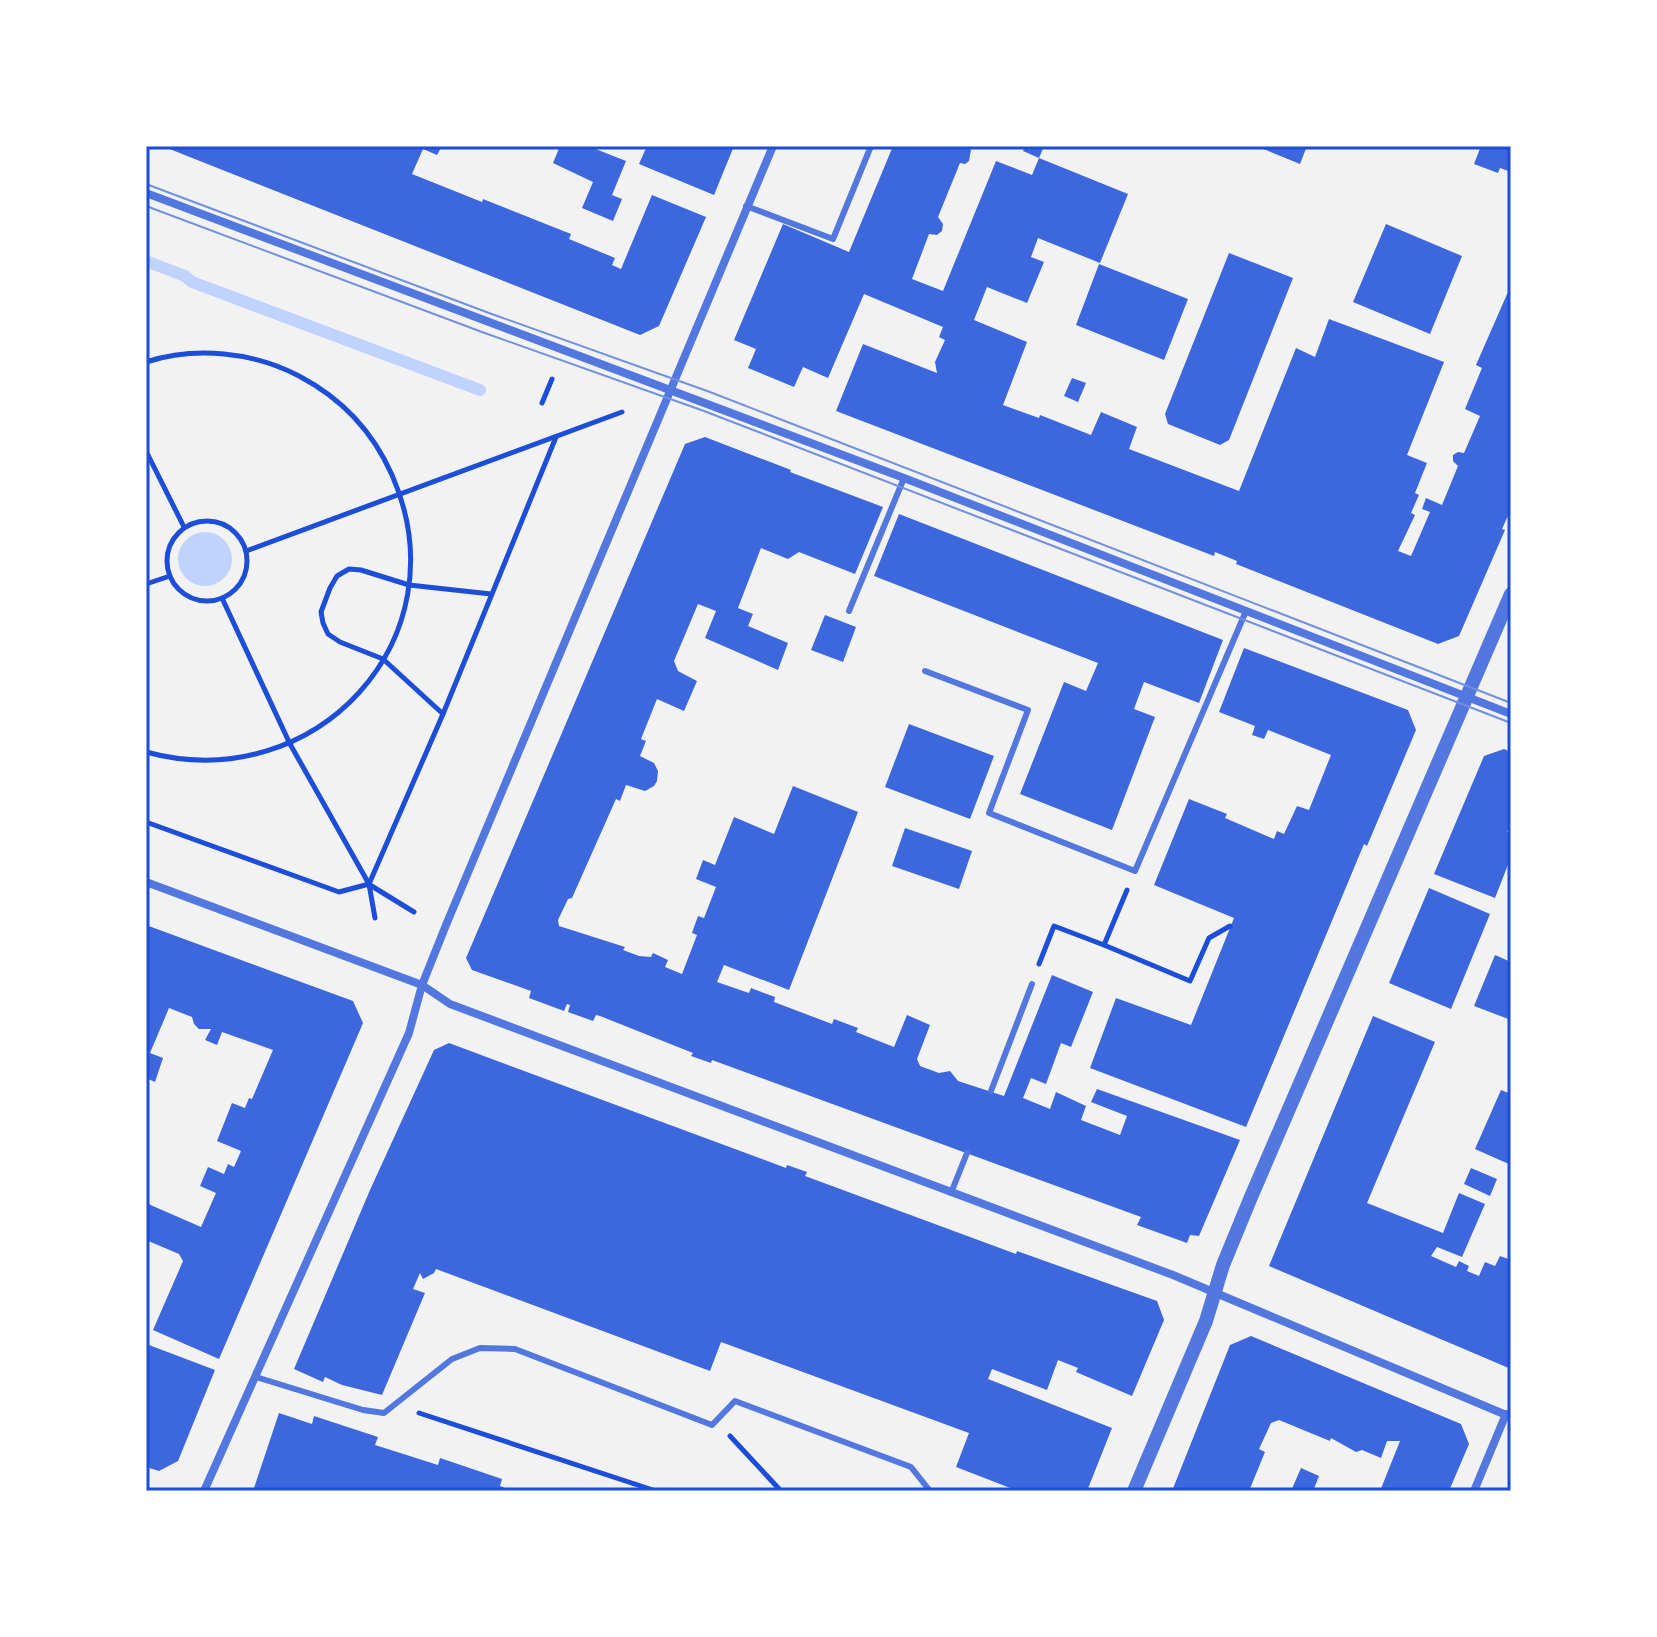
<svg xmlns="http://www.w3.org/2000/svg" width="1657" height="1637" font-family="'Sofia Sans Condensed',sans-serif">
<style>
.water{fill:#bfd3fe}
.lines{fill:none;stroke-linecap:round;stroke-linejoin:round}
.stream{stroke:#bfd3fe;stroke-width:12}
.building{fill:#3d67dc}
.path{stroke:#1d4ed8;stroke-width:5}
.service{stroke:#5277de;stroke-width:6}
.minor{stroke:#5277de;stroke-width:8}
.tertiary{stroke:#5277de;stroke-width:14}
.tram{stroke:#7290e2;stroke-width:2}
.neatline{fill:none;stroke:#1d4ed8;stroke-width:3}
</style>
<rect width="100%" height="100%" fill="#f2f2f2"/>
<circle class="water" cx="205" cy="559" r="27"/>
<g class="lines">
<polyline class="stream" points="146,261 185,276 192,282 480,390"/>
</g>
<g class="building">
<polygon points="162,146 442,146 437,155 423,149 412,174 482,202 483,199 571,234 569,239 615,258 612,265 621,269 652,195 706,217 659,326 640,335"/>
<polygon points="560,146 588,146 626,161 612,195 622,199 613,221 582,208 593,182 553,163"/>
<polygon points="647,146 734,146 714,195 639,164"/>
<polygon points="893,146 966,146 971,150 969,161 965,164 960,163 938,217 943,224 942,231 937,235 929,234 912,279 943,291 996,161 1032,175 1039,158 1128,194 1100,263 1038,238 1031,257 1044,262 1027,303 987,287 974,320 1027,342 1003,405 1039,418 1040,415 1091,435 1101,412 1137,427 1129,449 1239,491 1296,348 1315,357 1329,319 1444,362 1407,455 1427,463 1415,493 1419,495 1411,513 1415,515 1398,551 1411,556 1430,512 1422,509 1426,498 1442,505 1458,466 1453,461 1453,455 1458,452 1464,453 1480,416 1465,409 1482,368 1476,365 1511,285 1511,509 1502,529 1505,530 1459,636 1438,644 1236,564 1237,561 1215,552 1214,556 836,411 863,344 937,373 935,362 945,340 939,337 943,327 864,294 828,378 803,367 794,387 748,368 756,349 734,340 783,224 849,252"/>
<polygon points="1025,146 1044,146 1039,158 1023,151"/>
<polygon points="1256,146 1307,146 1300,164"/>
<polygon points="1481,146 1511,146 1511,172 1500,168 1498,173 1474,164"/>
<polygon points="1386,224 1462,256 1430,334 1353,302"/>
<polygon points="1229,253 1293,278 1229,440 1220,445 1168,424 1165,414"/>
<polygon points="1099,264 1188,299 1164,360 1076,325"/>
<polygon points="1072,378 1086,383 1078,402 1064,396"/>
<polygon points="705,437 791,470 790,472 883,507 855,574 799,552 788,559 761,548 738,608 753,614 748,626 788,643 778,670 705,638 716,611 698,604 674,661 678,671 697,681 684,711 657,699 641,739 646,741 640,756 654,763 658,771 657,781 654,786 645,791 626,785 620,801 616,799 572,898 568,899 558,920 559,926 625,947 623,950 639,956 651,957 653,953 668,960 665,967 682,974 697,935 692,933 698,916 704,918 716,887 696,879 703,860 715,865 734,817 774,834 793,786 858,812 789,990 724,965 717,982 749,993 751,988 775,997 774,1002 832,1024 834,1019 858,1028 856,1032 894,1047 907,1015 930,1025 917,1059 920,1066 939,1073 950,1071 958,1081 1004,1096 1052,975 1093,992 1071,1047 1061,1043 1046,1084 1031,1078 1023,1098 1050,1109 1056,1092 1086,1106 1081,1120 1120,1135 1127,1116 1091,1102 1097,1089 1240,1140 1199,1236 1190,1235 1187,1243 1137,1225 1141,1217 712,1060 711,1063 691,1056 693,1053 600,1016 596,1015 593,1021 568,1012 570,1005 567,1004 564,1011 529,998 531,991 472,970 466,958 685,444"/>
<polygon points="899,514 1223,640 1199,703 1144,682 1134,709 1155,717 1112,830 1020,794 1064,682 1086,691 1098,663 874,576"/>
<polygon points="825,615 856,627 843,662 811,650"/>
<polygon points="1244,648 1408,710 1416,730 1367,846 1364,844 1246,1127 1090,1068 1116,998 1191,1025 1234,918 1154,885 1189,799 1227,814 1225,818 1274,839 1277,831 1284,834 1297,806 1309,810 1331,755 1268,730 1264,739 1252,735 1255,726 1219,712"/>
<polygon points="909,724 994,756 970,819 885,787"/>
<polygon points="1504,749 1511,752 1511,823 1507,832 1511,834 1511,857 1495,898 1434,874 1484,756"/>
<polygon points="905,828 972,851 959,889 892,866"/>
<polygon points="1429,888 1490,914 1451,1009 1389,983"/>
<polygon points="146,925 353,1001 363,1023 219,1359 153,1330 183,1261 179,1254 146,1240 146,1203 201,1227 216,1193 200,1186 208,1167 224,1174 228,1164 234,1167 241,1151 217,1141 232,1103 245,1108 249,1098 252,1099 273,1050 222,1032 217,1045 205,1040 211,1029 199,1029 194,1024 192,1017 169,1008 150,1053 163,1058 155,1082 146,1078"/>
<polygon points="1495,955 1511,962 1511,1020 1474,1006"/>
<polygon points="1373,1016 1435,1042 1367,1203 1443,1233 1459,1193 1485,1204 1462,1257 1437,1247 1431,1256 1456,1267 1459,1261 1469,1266 1467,1271 1479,1276 1485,1262 1495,1266 1500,1256 1511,1260 1511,1369 1269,1266"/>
<polygon points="449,1043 786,1168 787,1165 807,1172 805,1176 1016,1254 1017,1251 1157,1301 1164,1320 1132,1396 1076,1372 1078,1368 1058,1360 1047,1390 992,1369 988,1379 1112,1428 1087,1491 1018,1491 956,1467 969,1433 721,1342 710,1371 436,1269 434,1273 423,1279 420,1273 413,1289 425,1293 382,1395 342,1385 325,1377 323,1382 294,1369 370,1190 434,1050"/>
<polygon points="1501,1090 1511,1094 1511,1165 1475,1149"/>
<polygon points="1471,1168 1497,1179 1490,1196 1464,1184"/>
<polygon points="1251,1336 1461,1424 1469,1444 1449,1491 1380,1491 1400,1441 1387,1441 1381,1458 1362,1450 1356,1452 1331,1438 1330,1441 1279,1420 1271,1423 1259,1449 1265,1452 1249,1491 1172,1491 1230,1345"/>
<polygon points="149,1345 215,1370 178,1461 159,1471 146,1467 146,1352"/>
<polygon points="279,1413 312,1424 314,1416 378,1437 375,1445 438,1465 440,1458 502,1479 500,1486 513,1491 253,1491"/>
<polygon points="1301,1468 1319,1476 1313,1491 1291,1491"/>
</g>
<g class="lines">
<g class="path">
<path d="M146,362C196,346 253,352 299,376C341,398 373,432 392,475C464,639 315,798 146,752"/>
<polyline points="542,403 552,379"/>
<polyline points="146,451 184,527"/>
<circle cx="207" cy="561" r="40"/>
<polyline points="246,551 622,412"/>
<polyline points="146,584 170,576"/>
<polyline points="222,598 290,744 369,884 375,918"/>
<polyline points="443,714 383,659 340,642 328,634 323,623 321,612 330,588 337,576 349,569 361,570 409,585 491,594"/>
<polyline points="146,822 339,892 369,884 443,714 556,437"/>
<polyline points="370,885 414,912"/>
<polyline points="1104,945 1190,981 1209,938 1230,926"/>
<polyline points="1039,964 1054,926 1104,945 1127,890"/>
<polyline points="419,1413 656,1491"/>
<polyline points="730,1436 781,1491"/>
</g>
<g class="service">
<polyline points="746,206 833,239 871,146"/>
<polyline points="849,611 904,478"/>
<polyline points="925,671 1028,710 989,813 1135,871 1246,611"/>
<polyline points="991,1091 1032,984"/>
<polyline points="951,1193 967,1153"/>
<polyline points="256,1377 363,1410 384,1413 452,1359 480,1348 515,1349 712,1425 735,1401 911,1467 930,1491"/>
</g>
<g class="minor">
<polyline points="146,193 904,478 1511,714"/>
<polyline points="146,882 422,985 450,1004 1173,1275 1511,1417"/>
<polyline points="204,1491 409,1033 422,985 446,925 773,146"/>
<polyline points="1474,1491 1506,1414"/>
</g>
<polyline class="tertiary" points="1134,1491 1206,1321 1223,1265 1251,1197 1511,594"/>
<g class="tram">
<polyline points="146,184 489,313 710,392 1511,703"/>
<polyline points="146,206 482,332 704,411 1511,723"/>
</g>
</g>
<rect width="1657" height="1637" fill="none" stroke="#ffffff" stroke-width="296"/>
<rect x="148" y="148" width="1361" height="1341" class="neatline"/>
</svg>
